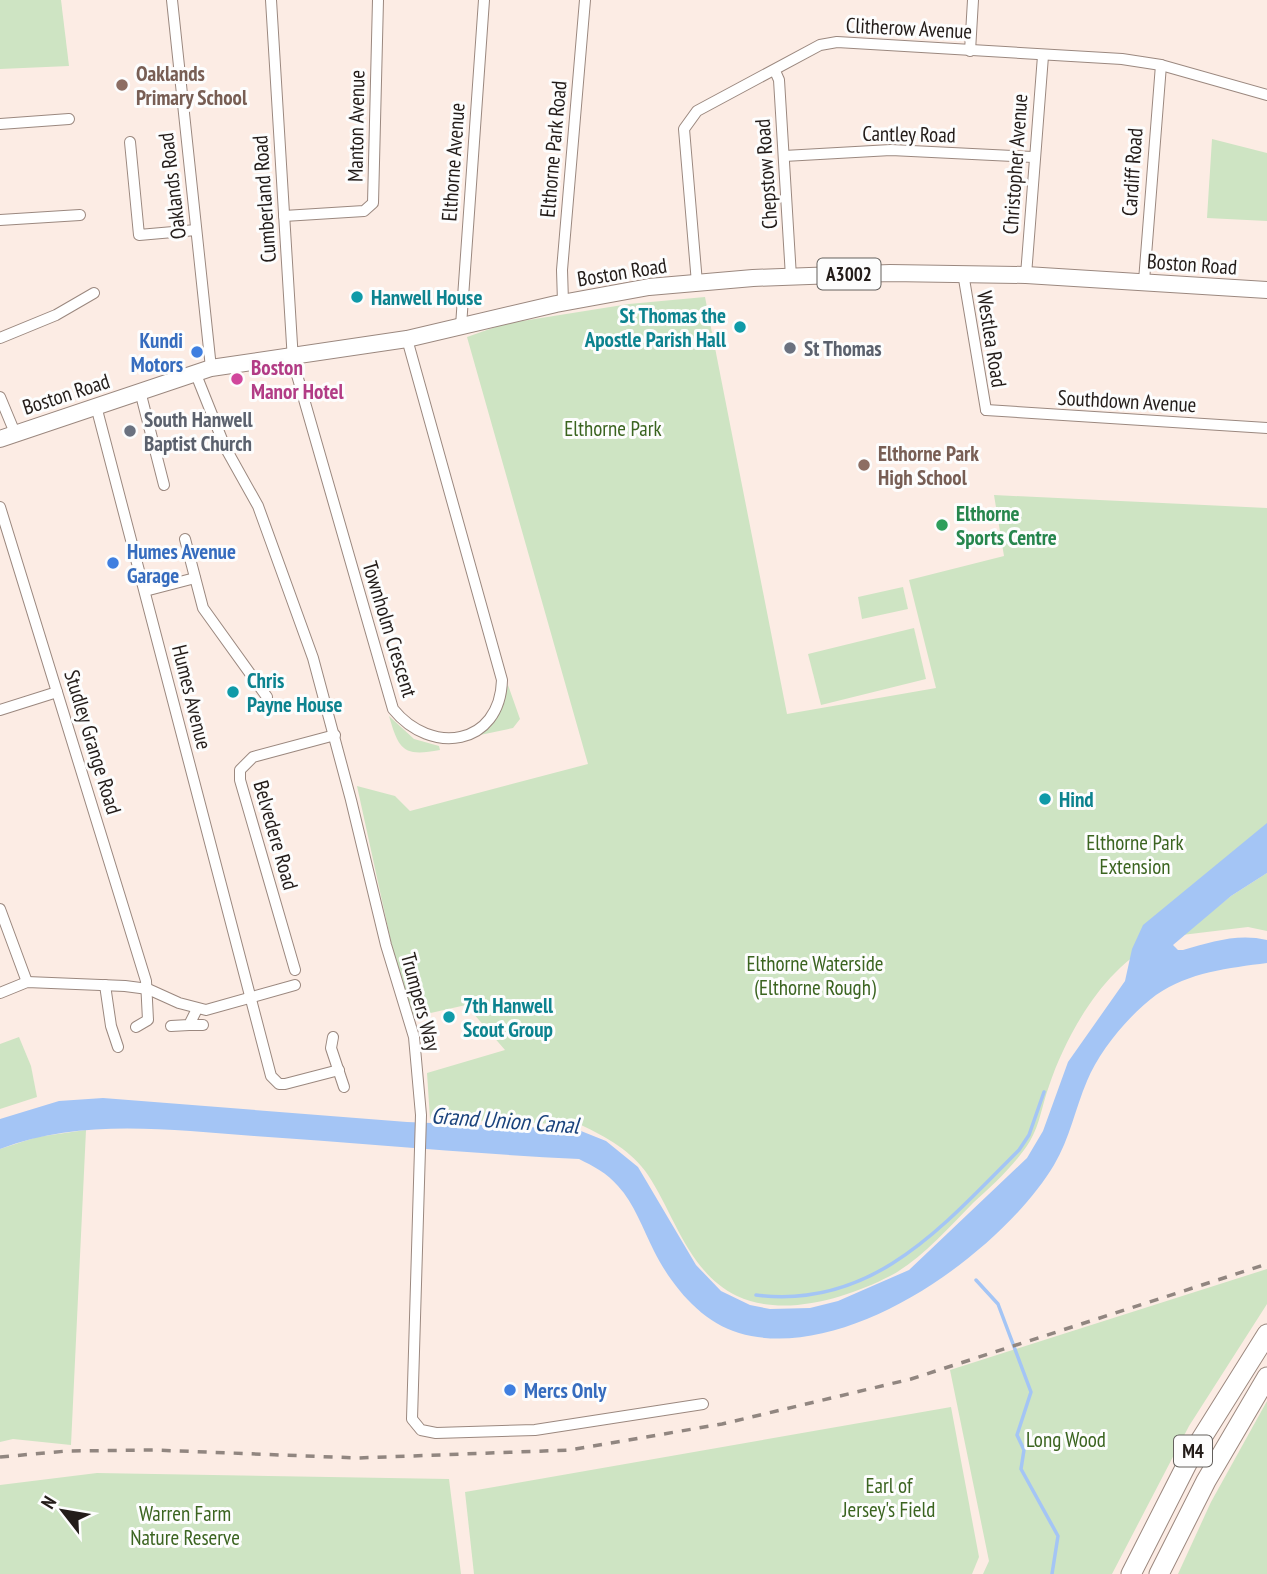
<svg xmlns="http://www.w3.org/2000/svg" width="1267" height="1574" font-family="'PT Sans Narrow',sans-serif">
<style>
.green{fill:#cee4c3}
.water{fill:#a4c5f5}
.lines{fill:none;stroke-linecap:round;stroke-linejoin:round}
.stream{stroke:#a4c5f5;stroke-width:3.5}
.minor-casing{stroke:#9b887f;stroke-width:12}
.primary-casing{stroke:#9b887f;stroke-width:18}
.motorway-casing{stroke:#9b887f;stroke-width:21}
.minor{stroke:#fff;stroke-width:10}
.primary{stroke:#fff;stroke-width:16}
.motorway{stroke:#fff;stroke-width:19}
.rail{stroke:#918680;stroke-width:3.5;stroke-dasharray:9 9;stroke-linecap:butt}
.education-dot{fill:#8d6e63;stroke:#fdfdfd;stroke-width:2.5}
.culture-dot{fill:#0f9aa8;stroke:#fdfdfd;stroke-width:2.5}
.worship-dot{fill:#6b7280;stroke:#fdfdfd;stroke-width:2.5}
.shop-dot{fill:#3f7fe0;stroke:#fdfdfd;stroke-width:2.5}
.hotel-dot{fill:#d1479c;stroke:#fdfdfd;stroke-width:2.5}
.leisure-dot{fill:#2e9e5b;stroke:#fdfdfd;stroke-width:2.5}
.labels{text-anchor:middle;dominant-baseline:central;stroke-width:6;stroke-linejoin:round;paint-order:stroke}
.shield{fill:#fdfdfd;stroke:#64605d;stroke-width:2}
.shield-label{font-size:19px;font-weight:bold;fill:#231c19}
.street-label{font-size:21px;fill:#231c19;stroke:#fdfdfd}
.education-label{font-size:21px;font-weight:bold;fill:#785e54;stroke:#fdfdfd;text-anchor:start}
.culture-label{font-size:21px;font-weight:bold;fill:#0d838f;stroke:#fdfdfd;text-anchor:start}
.shop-label{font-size:21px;font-weight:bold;fill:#366cbe;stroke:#fdfdfd;text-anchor:start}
.worship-label{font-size:21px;font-weight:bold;fill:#5b616d;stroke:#fdfdfd;text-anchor:start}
.hotel-label{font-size:21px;font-weight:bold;fill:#b23c85;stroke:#fdfdfd;text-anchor:start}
.park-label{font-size:21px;fill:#3b6420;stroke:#fdfdfd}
.leisure-label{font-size:21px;font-weight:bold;fill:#27864d;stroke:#fdfdfd;text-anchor:start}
.water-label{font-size:23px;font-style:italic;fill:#1a437c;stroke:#fdfdfd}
</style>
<rect width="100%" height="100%" fill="#fcece4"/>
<g class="green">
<polygon points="0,0 61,0 69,66 0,69"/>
<polygon points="1212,139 1267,153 1267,221 1207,218"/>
<path d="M705,297L787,714L936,688L909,580L1004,556L994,495L1267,508V850C1233,877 1199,905 1164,933C1148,946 1129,958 1115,973C1086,1002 1062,1047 1049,1086C1042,1105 1040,1124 1030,1141C1016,1164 993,1185 973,1203C948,1228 921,1260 890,1276C847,1298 784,1318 737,1296C689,1273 675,1216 648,1175C632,1151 606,1137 581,1125L430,1119L427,1073L505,1050L466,1005L413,1017L393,951L357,786L395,796L410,811L588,764L467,337L504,324L629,304Z"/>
<polygon points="903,587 908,609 862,619 858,597"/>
<polygon points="914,628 926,679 821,705 808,654"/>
<path d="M508,685L520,719L513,728L480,735C497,721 504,707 508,685Z"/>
<path d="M389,716L414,739L439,746L440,750C403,757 399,750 389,716Z"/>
<polygon points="1267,873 1267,931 1248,927 1182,935 1231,896"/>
<polygon points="19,1037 31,1066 37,1097 0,1109 0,1044"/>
<polygon points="86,1130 71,1445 13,1439 0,1442 0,1149 37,1137"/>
<polygon points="1267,1269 1267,1304 1189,1426 1112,1574 983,1574 989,1561 950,1370"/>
<polygon points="1267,1401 1267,1574 1178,1574 1211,1502"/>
<polygon points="951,1407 979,1557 972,1574 474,1574 465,1492"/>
<polygon points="97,1473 449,1479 461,1574 0,1574 0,1485"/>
</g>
<path class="water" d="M1267,823V873L1231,896L1173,945L1178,950H1183C1211,942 1238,933 1267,940V963C1229,968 1189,972 1156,995C1130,1014 1099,1051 1087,1081C1075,1109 1070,1138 1054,1165C1002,1252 846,1365 739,1333C701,1322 671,1285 654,1251C643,1229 634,1203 618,1186C607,1173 593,1166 579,1159C470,1154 362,1143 254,1136C168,1130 82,1118 0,1149V1119L59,1101L103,1098L407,1122L576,1129L606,1141L638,1167L696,1265L721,1291L750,1305L770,1309L810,1308L838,1301L909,1270L1027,1158L1043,1131L1068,1062L1125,981L1132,949L1143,925Z"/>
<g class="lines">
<g class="stream">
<polyline points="976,1280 998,1304 1031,1392 1017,1435 1024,1450 1021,1469 1058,1536 1052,1574"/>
<path d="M756,1295C873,1310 944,1225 1019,1150L1029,1135L1044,1092"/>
</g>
<g class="minor-casing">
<g id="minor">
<polyline points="172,0 211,368"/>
<path d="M271,0L293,361L393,709C431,756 500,746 502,680L407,339"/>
<polyline points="970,51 973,0"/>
<polyline points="775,71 779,80 791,277"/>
<polyline points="0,124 69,119"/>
<polyline points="130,142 139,235 196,230"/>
<polyline points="784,156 891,150 1033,157"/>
<polyline points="284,216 364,211 373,203 378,0"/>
<polyline points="0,220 80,215"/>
<polyline points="963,273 986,410"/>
<polyline points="1026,275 1043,56"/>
<polyline points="1144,281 1161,65"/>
<polyline points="697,283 684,129 697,111 820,45 837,42 1122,59 1161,65 1267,95"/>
<polyline points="563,302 562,270 585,0"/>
<polyline points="461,326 484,0"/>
<polyline points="0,338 56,315 94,293"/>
<polyline points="195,372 225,447 258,506 313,658 351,800 386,945 414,1037 421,1115 412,1419 421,1430 436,1433 535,1430 703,1404"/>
<polyline points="140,391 164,485"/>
<polyline points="0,397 15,433"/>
<polyline points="96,406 271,1076 279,1084 285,1084 339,1070"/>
<polyline points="986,410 1267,428"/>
<polyline points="0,507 146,981 148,1020 136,1027"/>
<polyline points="185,539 203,608 267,697"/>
<polyline points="145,591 195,578"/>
<polyline points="0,710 57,692"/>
<polyline points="0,909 27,982"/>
<polyline points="295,970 240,780 240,770 253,757 335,735"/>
<polyline points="105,985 111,1026 118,1047"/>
<polyline points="0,993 27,982 125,986 148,989 179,1003 206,1010 295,985"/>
<polyline points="189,1025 203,1025"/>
<polyline points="171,1026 189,1025 197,1009"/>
<polyline points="333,1037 331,1048 344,1087"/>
</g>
</g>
<g class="primary-casing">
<polyline id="primary" points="0,439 211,368 407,339 556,304 649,287 753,278 890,273 1026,275 1267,290"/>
</g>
<g class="motorway-casing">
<g id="motorway">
<polyline points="1131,1574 1193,1452 1267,1334"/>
<polyline points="1159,1574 1206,1481 1267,1377"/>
</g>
</g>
<use href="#minor" class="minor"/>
<use href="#primary" class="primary"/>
<use href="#motorway" class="motorway"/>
<polyline class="rail" points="0,1457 67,1451 154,1450 358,1458 570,1450 722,1424 911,1379 1267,1264"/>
</g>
<g class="education-dot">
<circle cx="122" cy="85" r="7"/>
<circle cx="864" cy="465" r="7"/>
</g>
<g class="culture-dot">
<circle cx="357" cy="297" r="7"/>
<circle cx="740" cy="327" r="7"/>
<circle cx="233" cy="692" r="7"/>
<circle cx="1045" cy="799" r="7"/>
<circle cx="449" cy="1017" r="7"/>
</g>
<g class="worship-dot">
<circle cx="790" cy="348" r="7"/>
<circle cx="130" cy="431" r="7"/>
</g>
<g class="shop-dot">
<circle cx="197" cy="352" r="7"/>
<circle cx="113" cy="563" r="7"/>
<circle cx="510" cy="1390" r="7"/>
</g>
<circle class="hotel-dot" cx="237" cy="379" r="7"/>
<circle class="leisure-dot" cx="942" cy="525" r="7"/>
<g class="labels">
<g class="shield">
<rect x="817.5" y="258.5" width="63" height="31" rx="5"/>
<rect x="1174" y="1435.5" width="38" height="31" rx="5"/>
</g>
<g class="shield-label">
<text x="849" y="274">A3002</text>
<text x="1193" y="1451">M4</text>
</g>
<g class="street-label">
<text transform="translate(909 28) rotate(3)">Clitherow Avenue</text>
<text transform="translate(356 126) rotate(-89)">Manton Avenue</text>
<text transform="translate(909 134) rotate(1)">Cantley Road</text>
<text transform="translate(553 149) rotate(-85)">Elthorne Park Road</text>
<text transform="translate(453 162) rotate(-86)">Elthorne Avenue</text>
<text transform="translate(1015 164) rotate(-86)">Christopher Avenue</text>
<text transform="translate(1132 172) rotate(-86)">Cardiff Road</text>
<text transform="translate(766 174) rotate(-94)">Chepstow Road</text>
<text transform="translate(172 186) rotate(-97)">Oaklands Road</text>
<text transform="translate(264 199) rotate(-94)">Cumberland Road</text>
<text transform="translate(1192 264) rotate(4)">Boston Road</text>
<text transform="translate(622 272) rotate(-9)">Boston Road</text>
<text transform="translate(992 339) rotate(81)">Westlea Road</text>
<text transform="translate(66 394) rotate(-18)">Boston Road</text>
<text transform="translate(1127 401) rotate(3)">Southdown Avenue</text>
<text transform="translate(390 629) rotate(73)">Townholm Crescent</text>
<text transform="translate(192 697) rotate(76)">Humes Avenue</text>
<text transform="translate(93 742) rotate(73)">Studley Grange Road</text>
<text transform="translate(276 835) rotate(74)">Belvedere Road</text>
<text transform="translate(421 1002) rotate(75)">Trumpers Way</text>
</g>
<g class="education-label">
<text x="136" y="73">Oaklands<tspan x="136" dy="24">Primary School</tspan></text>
<text x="878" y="453">Elthorne Park<tspan x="878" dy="24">High School</tspan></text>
</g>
<g class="culture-label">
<text x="371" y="297">Hanwell House</text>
<text x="726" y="315" text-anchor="end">St Thomas the<tspan x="726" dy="24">Apostle Parish Hall</tspan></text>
<text x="247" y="680">Chris<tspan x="247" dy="24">Payne House</tspan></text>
<text x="1059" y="799">Hind</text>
<text x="463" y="1005">7th Hanwell<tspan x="463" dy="24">Scout Group</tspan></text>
</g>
<g class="shop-label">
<text x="183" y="340" text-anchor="end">Kundi<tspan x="183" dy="24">Motors</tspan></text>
<text x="127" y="551">Humes Avenue<tspan x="127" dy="24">Garage</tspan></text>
<text x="524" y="1390">Mercs Only</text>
</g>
<g class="worship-label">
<text x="804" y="348">St Thomas</text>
<text x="144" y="419">South Hanwell<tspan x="144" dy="24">Baptist Church</tspan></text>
</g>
<g class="hotel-label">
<text x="251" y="367">Boston<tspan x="251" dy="24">Manor Hotel</tspan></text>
</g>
<g class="park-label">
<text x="613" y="428">Elthorne Park</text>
<text x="1135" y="842">Elthorne Park<tspan x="1135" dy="24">Extension</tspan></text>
<text x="815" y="963">Elthorne Waterside<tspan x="815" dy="24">(Elthorne Rough)</tspan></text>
<text x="1066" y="1439">Long Wood</text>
<text x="889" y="1485">Earl of<tspan x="889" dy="24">Jersey's Field</tspan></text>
<text x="185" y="1513">Warren Farm<tspan x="185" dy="24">Nature Reserve</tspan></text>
</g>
<g class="leisure-label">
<text x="956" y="513">Elthorne<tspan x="956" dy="24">Sports Centre</tspan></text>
</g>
<g class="water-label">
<text transform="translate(505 1120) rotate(4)">Grand Union Canal</text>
</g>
</g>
<g transform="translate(63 1511) rotate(301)" stroke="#fdfdfd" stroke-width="5" paint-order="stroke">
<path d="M0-5L12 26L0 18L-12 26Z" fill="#231c19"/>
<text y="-10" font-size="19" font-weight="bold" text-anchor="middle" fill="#231c19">N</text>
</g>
</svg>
